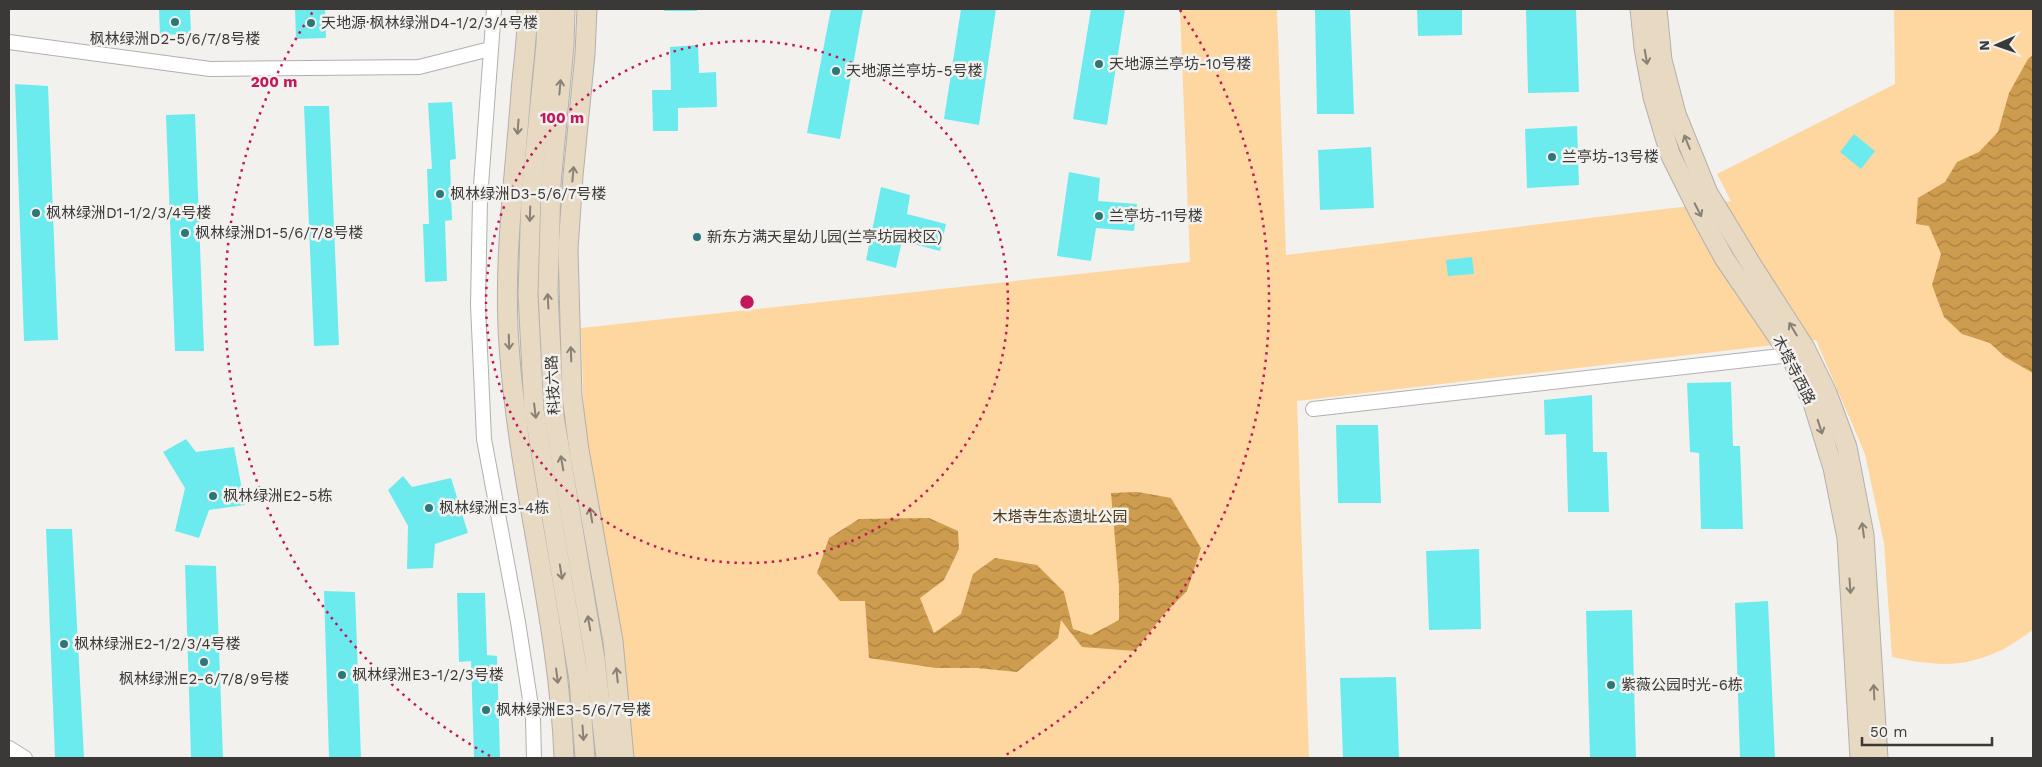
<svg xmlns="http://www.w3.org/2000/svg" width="2042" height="767" font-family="'Work Sans','Noto Sans SC',sans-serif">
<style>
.park{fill:#fdd6a0}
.water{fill:url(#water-waves)}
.building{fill:#6cebef}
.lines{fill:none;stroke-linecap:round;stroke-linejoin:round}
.street-casing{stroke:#b2b0ae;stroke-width:16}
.secondary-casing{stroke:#b2b0ae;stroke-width:21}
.street{stroke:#fff;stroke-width:14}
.secondary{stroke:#e7d9c2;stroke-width:19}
.oneway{stroke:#888176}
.ring{fill:none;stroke:#c2185b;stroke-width:2.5;stroke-dasharray:2.5 5}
.poi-dot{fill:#2d777a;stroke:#f3f1ee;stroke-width:2}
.labels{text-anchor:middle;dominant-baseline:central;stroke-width:5;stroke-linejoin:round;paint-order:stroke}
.poi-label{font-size:15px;fill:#3a3938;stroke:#f3f1ee;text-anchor:start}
.street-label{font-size:15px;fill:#3a3938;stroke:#f3f1ee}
.park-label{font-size:15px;fill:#4d3816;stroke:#f3f1ee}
.centre{fill:#c2185b;stroke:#f3f1ee;stroke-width:2.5}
.ring-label{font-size:15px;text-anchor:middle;font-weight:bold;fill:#c2185b;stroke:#f3f1ee;stroke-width:5;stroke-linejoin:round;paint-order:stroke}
</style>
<defs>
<pattern id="water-waves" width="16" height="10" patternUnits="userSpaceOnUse" patternTransform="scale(1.25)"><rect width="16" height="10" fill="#ce9c4e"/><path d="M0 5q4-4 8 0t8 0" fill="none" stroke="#a88042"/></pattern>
</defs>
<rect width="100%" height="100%" fill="#f3f1ee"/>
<path class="park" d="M1180,9H1277L1286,255L1731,201L1717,174L1895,84L1894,9H2033V630C2022,637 2010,647 1997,652C1960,669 1931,665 1892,657L1884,543L1865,454L1816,340L1297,401L1309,758H632L584,419L581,328L1190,262Z"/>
<g class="water">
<polygon points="2033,55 2033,373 2005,357 1990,343 1962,334 1944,317 1932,285 1941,254 1929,226 1916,224 1918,198 1945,182 1957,162 1979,152 1998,132 2009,93 2028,59"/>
<polygon points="1138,492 1171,498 1201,548 1187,591 1163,615 1135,651 1082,647 1061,620 1058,638 1017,672 977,668 936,668 869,658 865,601 840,601 817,573 829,538 859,519 929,518 958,531 959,549 944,580 920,598 934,633 961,614 973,574 995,558 1037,565 1064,592 1073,629 1091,635 1119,620 1119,586 1111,493"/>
</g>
<g class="building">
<polygon points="159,9 190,9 191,34 160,35"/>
<polygon points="295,9 325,9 326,38 296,39"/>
<rect x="664" y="9" width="33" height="2"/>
<polygon points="831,9 863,9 840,139 807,133"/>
<polygon points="961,9 996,9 979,125 944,119"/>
<polygon points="1091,9 1125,9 1107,125 1073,119"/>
<polygon points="1315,9 1350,9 1354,114 1317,114"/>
<polygon points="1417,9 1462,9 1462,35 1418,36"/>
<polygon points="1526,9 1576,9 1579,92 1528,93"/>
<polygon points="698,45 699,73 716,72 717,107 678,108 678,131 653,131 652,90 671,90 670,47"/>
<polygon points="15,84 48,86 58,340 24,341"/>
<polygon points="452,102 456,159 450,160 452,220 445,221 447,281 425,282 423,224 429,224 427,169 432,169 428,103"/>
<polygon points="304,106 329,106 339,345 314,346"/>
<polygon points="195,114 204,351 175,351 166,115"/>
<polygon points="1577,126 1579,185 1527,188 1525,129"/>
<polygon points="1854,134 1875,151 1861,169 1840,152"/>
<polygon points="1371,147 1374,208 1320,210 1318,150"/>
<polygon points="1069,172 1100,178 1098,201 1137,204 1134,231 1096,228 1091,261 1057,256"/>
<polygon points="881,187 910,195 907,214 946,224 940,251 902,241 896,268 866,260"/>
<polygon points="1472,257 1474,274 1448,276 1446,260"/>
<polygon points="1731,382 1733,446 1740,446 1743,529 1701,529 1699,453 1690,452 1687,383"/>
<polygon points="1592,395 1593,452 1607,452 1609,512 1568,512 1566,434 1545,435 1544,400"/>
<polygon points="1336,425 1378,425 1381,503 1338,503"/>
<polygon points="186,439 196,452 234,447 245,505 209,510 199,538 175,531 185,488 163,452"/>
<polygon points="403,476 412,487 451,478 468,533 435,544 433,568 407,569 408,526 388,490"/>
<polygon points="46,529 72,529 84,758 55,758"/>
<polygon points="1479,549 1481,629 1429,630 1426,551"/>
<polygon points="185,565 216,566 223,758 191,758"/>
<polygon points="324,591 355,592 361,758 329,758"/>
<polygon points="457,593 485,593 487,655 497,656 500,758 474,758 471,661 459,662"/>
<polygon points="1768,601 1775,758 1740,758 1735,603"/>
<polygon points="1632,610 1636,758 1590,758 1586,611"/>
<polygon points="1396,677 1399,758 1343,758 1340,678"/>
</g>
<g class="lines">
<g class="street-casing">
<g id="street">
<polyline points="494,9 480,199 478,305 484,439 518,622 533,719 534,758"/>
<polyline points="9,42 210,69 419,67 490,49"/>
<polyline points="1313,409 1790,355 1798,352"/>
<polyline points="9,748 25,758"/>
</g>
</g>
<g class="secondary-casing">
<g id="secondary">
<path d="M527,9C528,36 523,65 521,92C515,176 503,261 509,345C518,484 559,619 564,758"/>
<polyline points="547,9 546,44 531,196 528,295 534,410 579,680 585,758"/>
<polyline points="565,9 564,46 551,184 548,292 554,416 595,659 606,758"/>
<polyline points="587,9 585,54 573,176 568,249 572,396 579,450 613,641 624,758"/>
<polyline points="1640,9 1644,48 1653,97 1670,154 1699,212 1724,258 1790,355 1813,403 1833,468 1847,538 1860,758"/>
<polyline points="1657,9 1662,60 1676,114 1708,193 1753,267 1805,348 1827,393 1847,447 1864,535 1878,758"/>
</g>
</g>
<use href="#street" class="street"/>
<use href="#secondary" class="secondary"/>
</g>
<defs><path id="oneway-shaft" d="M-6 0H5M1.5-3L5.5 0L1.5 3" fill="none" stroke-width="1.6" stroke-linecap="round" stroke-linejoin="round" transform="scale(1.25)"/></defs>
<g class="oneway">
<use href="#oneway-shaft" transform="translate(1646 57) rotate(80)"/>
<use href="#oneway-shaft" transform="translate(560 87) rotate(-85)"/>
<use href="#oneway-shaft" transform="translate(518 127) rotate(94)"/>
<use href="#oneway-shaft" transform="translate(1687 142) rotate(-112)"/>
<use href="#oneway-shaft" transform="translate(573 174) rotate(-85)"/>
<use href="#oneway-shaft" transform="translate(1698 210) rotate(63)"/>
<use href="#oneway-shaft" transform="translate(530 214) rotate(92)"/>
<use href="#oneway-shaft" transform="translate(548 301) rotate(-93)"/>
<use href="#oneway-shaft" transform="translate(1793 329) rotate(-121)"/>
<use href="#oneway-shaft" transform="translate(509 342) rotate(88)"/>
<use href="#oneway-shaft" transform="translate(571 354) rotate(-92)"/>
<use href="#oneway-shaft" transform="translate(535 411) rotate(83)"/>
<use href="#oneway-shaft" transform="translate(1820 427) rotate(72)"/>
<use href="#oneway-shaft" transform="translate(562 463) rotate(-100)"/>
<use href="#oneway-shaft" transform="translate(591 515) rotate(-100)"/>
<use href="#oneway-shaft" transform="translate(1863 530) rotate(-98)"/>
<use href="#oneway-shaft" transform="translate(561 572) rotate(81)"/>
<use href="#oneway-shaft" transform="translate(1850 586) rotate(86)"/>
<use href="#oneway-shaft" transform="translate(589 623) rotate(-100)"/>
<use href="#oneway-shaft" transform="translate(617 675) rotate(-96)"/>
<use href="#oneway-shaft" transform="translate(557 676) rotate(83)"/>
<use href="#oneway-shaft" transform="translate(1874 692) rotate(-93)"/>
<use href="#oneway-shaft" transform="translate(583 733) rotate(86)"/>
</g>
<g class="ring">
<circle cx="747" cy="302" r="261"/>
<path d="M490 756A522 522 0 0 1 314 10M1180 10A522 522 0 0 1 1004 756"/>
</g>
<g class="poi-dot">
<circle cx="175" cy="22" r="5"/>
<circle cx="311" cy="23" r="5"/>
<circle cx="1099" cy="64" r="5"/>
<circle cx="836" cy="71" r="5"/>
<circle cx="1552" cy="157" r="5"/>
<circle cx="440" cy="194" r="5"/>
<circle cx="36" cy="213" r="5"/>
<circle cx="1099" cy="216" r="5"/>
<circle cx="185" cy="233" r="5"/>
<circle cx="697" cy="237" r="5"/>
<circle cx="213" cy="496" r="5"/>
<circle cx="429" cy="508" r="5"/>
<circle cx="64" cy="644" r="5"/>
<circle cx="204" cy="662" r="5"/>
<circle cx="342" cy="675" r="5"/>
<circle cx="1611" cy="685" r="5"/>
<circle cx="486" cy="710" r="5"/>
</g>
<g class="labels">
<g class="poi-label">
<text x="321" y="23">天地源·枫林绿洲D4-1/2/3/4号楼</text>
<text x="175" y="39" text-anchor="middle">枫林绿洲D2-5/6/7/8号楼</text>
<text x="1109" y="64">天地源兰亭坊-10号楼</text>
<text x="846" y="71">天地源兰亭坊-5号楼</text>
<text x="1562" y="157">兰亭坊-13号楼</text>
<text x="450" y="194">枫林绿洲D3-5/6/7号楼</text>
<text x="46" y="213">枫林绿洲D1-1/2/3/4号楼</text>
<text x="1109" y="216">兰亭坊-11号楼</text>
<text x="195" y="233">枫林绿洲D1-5/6/7/8号楼</text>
<text x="707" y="237">新东方满天星幼儿园(兰亭坊园校区)</text>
<text x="223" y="496">枫林绿洲E2-5栋</text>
<text x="439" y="508">枫林绿洲E3-4栋</text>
<text x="74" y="644">枫林绿洲E2-1/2/3/4号楼</text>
<text x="352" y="675">枫林绿洲E3-1/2/3号楼</text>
<text x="204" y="679" text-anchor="middle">枫林绿洲E2-6/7/8/9号楼</text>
<text x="1621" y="685">紫薇公园时光-6栋</text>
<text x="496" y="710">枫林绿洲E3-5/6/7号楼</text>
</g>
<g class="street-label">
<text transform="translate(1794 370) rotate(63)">木塔寺西路</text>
<text transform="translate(553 385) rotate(-93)">科技六路</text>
</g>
<g class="park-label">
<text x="1060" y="517">木塔寺生态遗址公园</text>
</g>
</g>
<circle cx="747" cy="302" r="8" class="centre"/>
<g class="ring-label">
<text x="274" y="87">200 m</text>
<text x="562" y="123">100 m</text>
</g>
<rect width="2042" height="767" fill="none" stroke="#3a3938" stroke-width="20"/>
<g transform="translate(1997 45) rotate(268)" stroke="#f3f1ee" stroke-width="4" paint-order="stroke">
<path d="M0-4L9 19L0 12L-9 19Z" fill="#3a3938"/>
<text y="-8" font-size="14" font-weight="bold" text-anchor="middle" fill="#3a3938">N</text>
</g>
<path d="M1862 737v8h130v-8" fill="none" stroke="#3a3938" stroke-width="2.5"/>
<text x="1870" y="737" font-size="15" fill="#3a3938" stroke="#f3f1ee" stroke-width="4" paint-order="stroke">50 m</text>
</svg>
